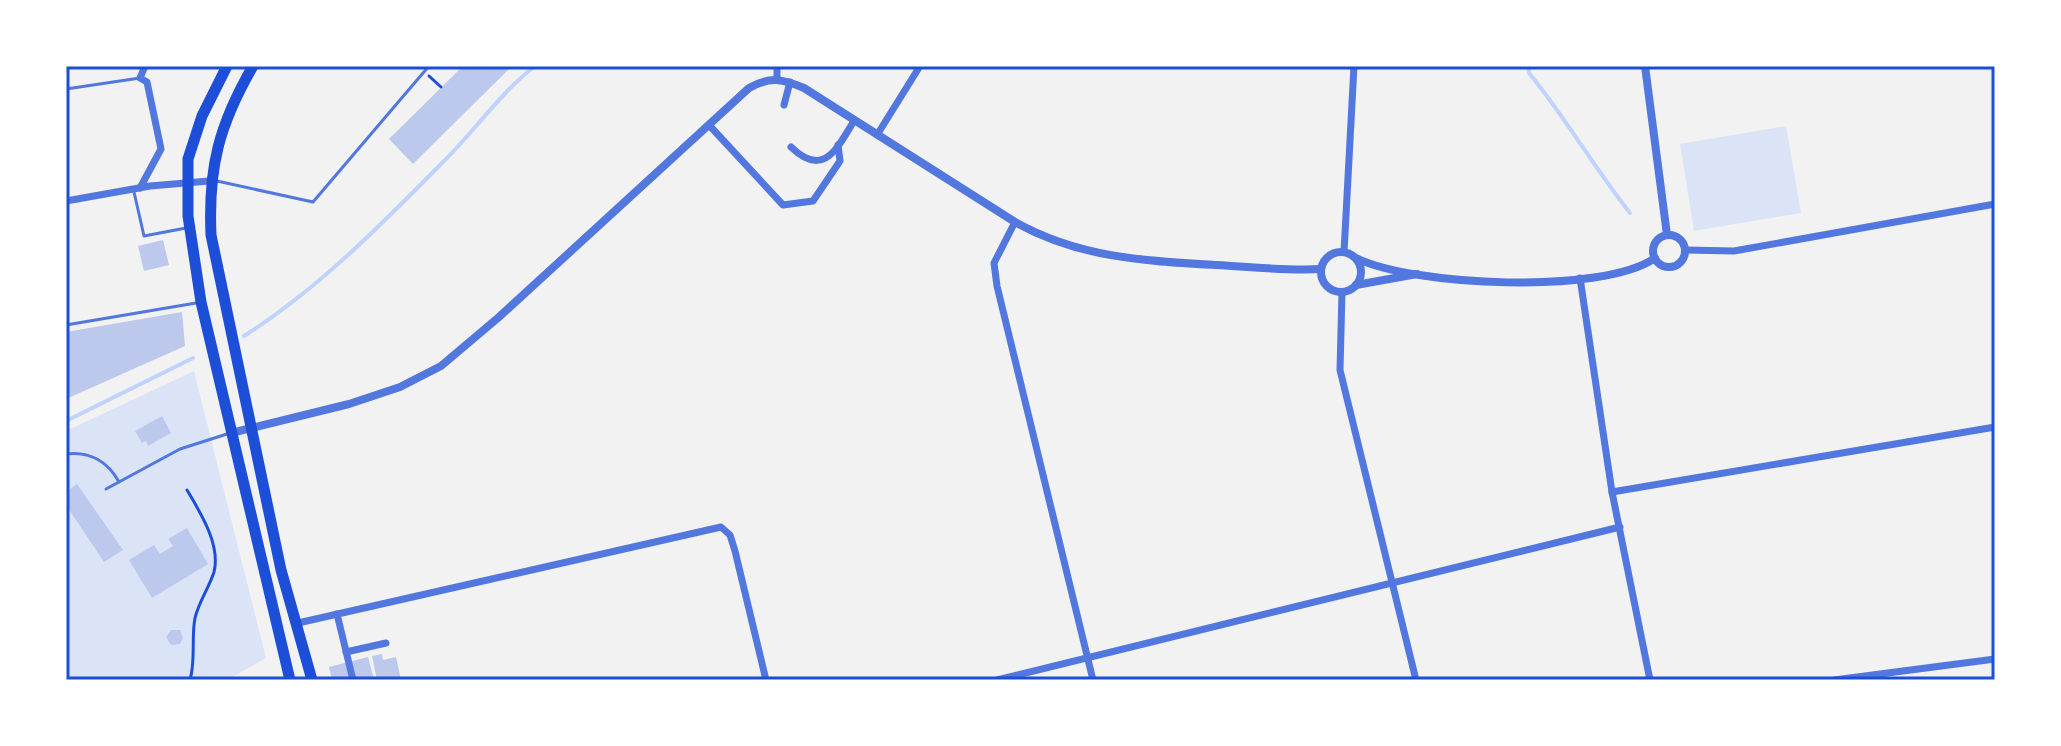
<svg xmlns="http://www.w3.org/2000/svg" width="2061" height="746" font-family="'DejaVu Sans',sans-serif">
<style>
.green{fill:#dbe4f7}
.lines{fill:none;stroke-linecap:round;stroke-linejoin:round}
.stream{stroke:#bfd3fe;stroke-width:4}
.building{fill:#bdc9ec}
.path{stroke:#1d4ed8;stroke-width:3}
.service{stroke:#5277de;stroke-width:3}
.minor{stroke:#5277de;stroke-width:7}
.tertiary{stroke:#5277de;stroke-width:8}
.trunk{stroke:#1d4ed8;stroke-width:11}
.neatline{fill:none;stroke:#1d4ed8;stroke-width:3}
</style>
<rect width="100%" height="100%" fill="#f2f2f2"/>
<g class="green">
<polygon points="1786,126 1801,213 1694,231 1680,144"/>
<polygon points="194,371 266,658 227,680 66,680 66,431"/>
</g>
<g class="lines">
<g class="stream">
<path d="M1528,66L1529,73C1566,118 1594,168 1630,213"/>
<path d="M244,336C317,290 382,224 442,163C474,132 500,93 535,66"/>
<polyline points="66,421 193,358"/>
</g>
</g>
<g class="building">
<polygon points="463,66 512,66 413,164 389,139"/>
<polygon points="163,240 169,265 144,271 138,246"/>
<polygon points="182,312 185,346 66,399 66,332"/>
<polygon points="162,416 171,433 148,446 146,441 142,443 135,431"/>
<polygon points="77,484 123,550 104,562 66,505 66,492"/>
<polygon points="187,528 208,564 152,598 129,560 154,545 160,554 173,546 168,539"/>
<polygon points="171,630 180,630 183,638 180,644 171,645 166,637"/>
<polygon points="382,654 383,660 396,657 401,680 377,680 372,656"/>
<polygon points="368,657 374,680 332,680 329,667"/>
</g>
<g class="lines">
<g class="path">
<polyline points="429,76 441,87"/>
<path d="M187,490C200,512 221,545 214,572C209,588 199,601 195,618C191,638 196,659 190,680"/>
</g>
<g class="service">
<polyline points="66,89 140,78"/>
<polyline points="217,181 313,202 429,66"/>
<polyline points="134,192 144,236 186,228"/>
<polyline points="66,325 196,303"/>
<path d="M66,454C90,451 108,462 119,482"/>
<polyline points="106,489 180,449 227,434"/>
</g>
<g class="minor">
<polyline points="777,79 777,66"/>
<polyline points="784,105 790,82"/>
<polyline points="709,125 783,205 813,201 840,161 838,145"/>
<polyline points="877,135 920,66"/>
<path d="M791,147C824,179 837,148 854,121"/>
<polyline points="140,188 161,149 147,82 140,78 145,66"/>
<polyline points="66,201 150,186 209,181"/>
<polyline points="1015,222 994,263 997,286 1093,680"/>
<polyline points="1685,250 1734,251 1995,204"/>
<polyline points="1344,252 1354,66"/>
<polyline points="1580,278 1612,492 1650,680"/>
<polyline points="1342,292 1340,370 1416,680"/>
<polyline points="1612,492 1995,427"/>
<polyline points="337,614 353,680"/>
<polyline points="298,623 721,527 730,535 735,551 766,680"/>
<polyline points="346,652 386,643"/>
<polyline points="997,680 1620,527"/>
<polyline points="1834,680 1995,659"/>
</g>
<g class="tertiary">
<polyline points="1645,66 1667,235"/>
<circle cx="1669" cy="251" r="16"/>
<circle cx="1341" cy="272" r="20"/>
<path d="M1356,258C1413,286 1602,295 1655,258"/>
<polyline points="1356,285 1417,274"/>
<path d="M231,433L349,404L400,387L441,366L499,317L749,88C770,76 783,79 804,88L1015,222C1079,258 1145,261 1217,265C1252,267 1286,271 1321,269"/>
</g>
<g class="trunk">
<polyline points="227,66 202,116 188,159 188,216 201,302 290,680"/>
<path d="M253,66C219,125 208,167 211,235L281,570L312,680"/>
</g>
</g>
<rect width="2061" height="746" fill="none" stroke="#ffffff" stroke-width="136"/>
<rect x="68" y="68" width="1925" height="610" class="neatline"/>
</svg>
